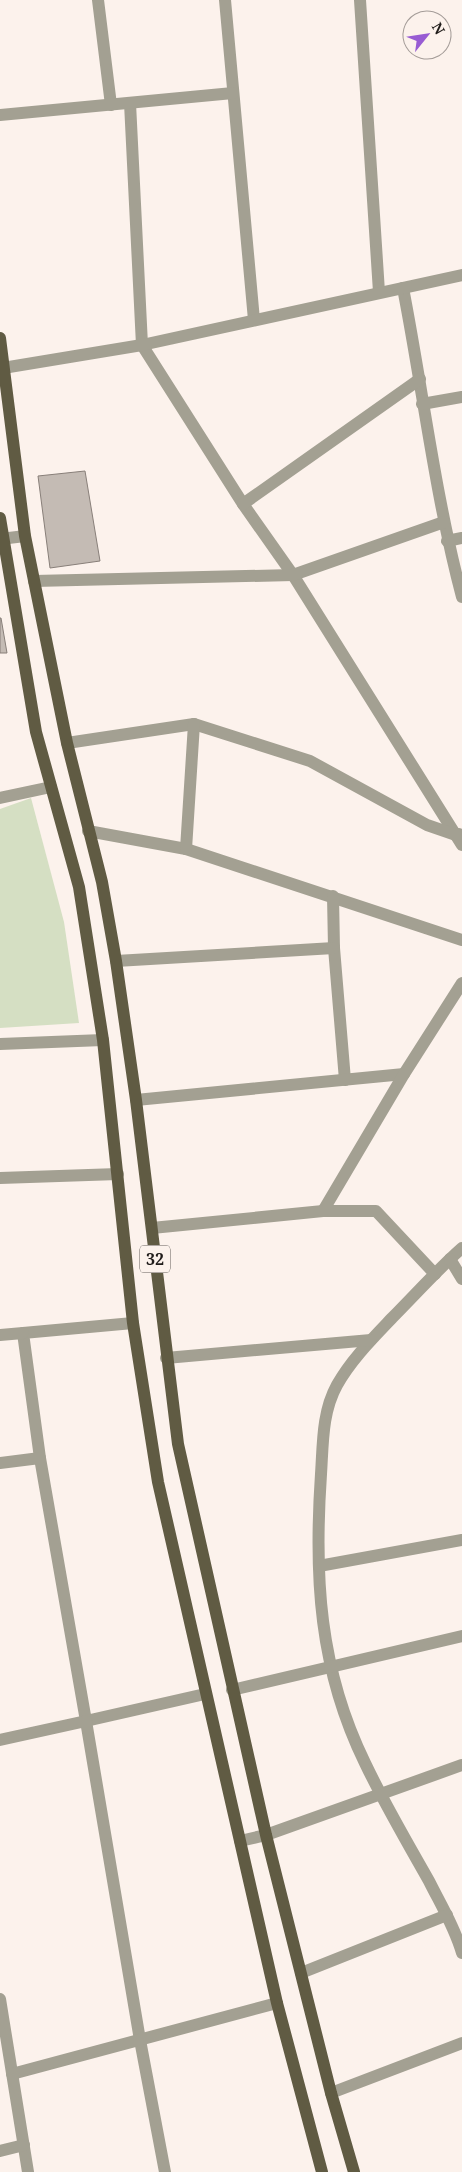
<svg xmlns="http://www.w3.org/2000/svg" width="462" height="2172" font-family="'Noto Serif',serif">
<style>
.green{fill:#d5dfc3}
.building{fill:#c4bbb4;stroke:#887f79}
.lines{fill:none;stroke-linecap:round;stroke-linejoin:round}
.minor{stroke:#a3a092;stroke-width:12}
.tertiary{stroke:#a3a092;stroke-width:12}
.primary{stroke:#605b43;stroke-width:12}
.labels{text-anchor:middle;dominant-baseline:central;stroke-width:4;stroke-linejoin:round;paint-order:stroke}
.shield{fill:#fcf2ec;stroke:#625c59;stroke-width:1}
.shield-label{font-size:16px;font-weight:bold;fill:#201c1a}
</style>
<rect width="100%" height="100%" fill="#fcf2ec"/>
<polygon class="green" points="31,798 64,922 79,1023 0,1028 0,809"/>
<g class="building">
<polygon points="85,471 100,561 50,568 38,476"/>
<polygon points="0,618 1,618 7,653 0,653"/>
</g>
<g class="lines">
<g class="minor">
<polyline points="98,0 111,105"/>
<polyline points="225,0 254,320"/>
<polyline points="360,0 379,292"/>
<polyline points="130,103 142,345 243,504 293,575 462,845"/>
<polyline points="0,115 233,93"/>
<path d="M403,288C423,391 435,495 462,597"/>
<polyline points="3,368 142,345 462,275"/>
<polyline points="422,404 462,397"/>
<polyline points="243,504 420,379"/>
<polyline points="447,541 462,538"/>
<polyline points="34,581 293,575 444,522"/>
<polyline points="67,743 194,724 310,761 427,825 456,835 459,834"/>
<polyline points="0,798 51,787"/>
<polyline points="88,831 186,849 462,940"/>
<polyline points="186,849 194,724"/>
<polyline points="333,896 334,948 345,1080"/>
<polyline points="116,961 334,948"/>
<polyline points="0,1044 103,1040"/>
<polyline points="136,1100 404,1074"/>
<polyline points="0,1178 118,1174"/>
<polyline points="323,1211 404,1074 462,983"/>
<polyline points="152,1228 323,1211 376,1211 435,1274"/>
<path d="M462,1248C437,1270 415,1295 392,1318C372,1339 351,1360 337,1385C322,1412 323,1444 321,1474C314,1577 319,1669 365,1763C384,1803 407,1842 429,1881C441,1905 455,1928 462,1953"/>
<polyline points="450,1259 462,1279"/>
<polyline points="133,1323 23,1333 40,1458 86,1721 205,1694"/>
<polyline points="0,1335 23,1333"/>
<polyline points="166,1358 371,1340"/>
<polyline points="0,1463 40,1458"/>
<polyline points="319,1566 462,1540"/>
<polyline points="232,1690 462,1636"/>
<polyline points="0,1740 86,1721 140,2040 165,2172"/>
<polyline points="240,1841 266,1835 462,1765"/>
<polyline points="301,1973 447,1915"/>
<polyline points="0,1999 28,2172"/>
<polyline points="12,2074 277,2003"/>
<polyline points="331,2093 462,2043"/>
<polyline points="0,2151 24,2145"/>
</g>
<polyline class="tertiary" points="0,539 25,536"/>
<g class="primary">
<polyline points="0,338 25,536 67,743 102,882 116,961 136,1100 178,1444 266,1835 331,2093 354,2172"/>
<polyline points="0,518 36,732 79,887 103,1040 133,1323 158,1482 277,2003 322,2172"/>
</g>
</g>
<g class="labels">
<rect class="shield" x="140" y="1245.5" width="30" height="27" rx="4"/>
<g class="shield-label">
<text x="155" y="1259">32</text>
</g>
</g>
<g transform="translate(427 35) rotate(60)"><circle r="24" fill="#fcf2ec" stroke="#a49c98"/>
<path d="M0-4L9 19L0 12L-9 19Z" fill="#985cd3"/>
<text y="-8" font-size="14" font-weight="bold" text-anchor="middle" fill="#201c1a">N</text>
</g>
</svg>
